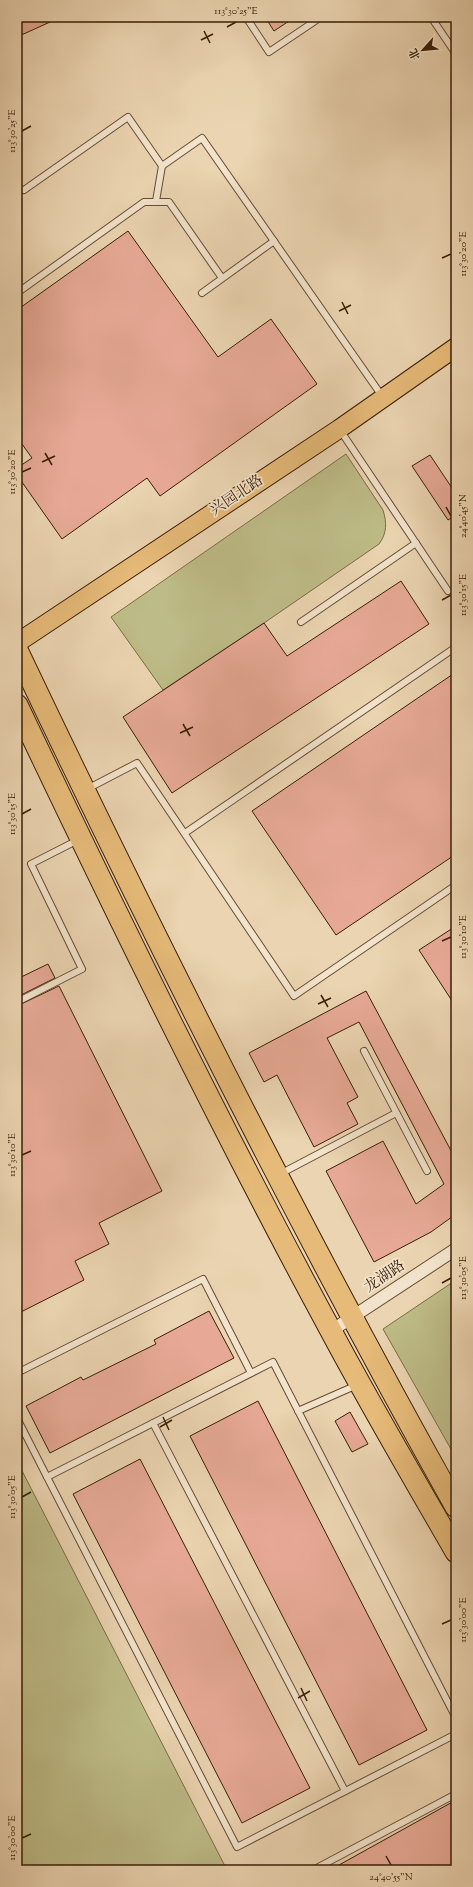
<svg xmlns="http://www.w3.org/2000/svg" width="473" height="1887" font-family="'Sorts Mill Goudy','Noto Serif SC',serif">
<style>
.green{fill:#bdbb87;stroke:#7b6c46}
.building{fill:#e7a996;stroke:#391e06}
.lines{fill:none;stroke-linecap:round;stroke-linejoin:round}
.lane-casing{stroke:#664c31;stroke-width:8}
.street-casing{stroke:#664c31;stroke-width:14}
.primary-casing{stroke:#391e06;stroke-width:20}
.highway-casing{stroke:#391e06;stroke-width:23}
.lane{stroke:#f2e3cc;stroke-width:6}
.street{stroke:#f2e3cc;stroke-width:12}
.primary{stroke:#e6ba78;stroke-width:18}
.highway{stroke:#e6ba78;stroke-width:21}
.ticks{fill:none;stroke:#391e06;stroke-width:1.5}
.labels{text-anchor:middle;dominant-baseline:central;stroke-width:3.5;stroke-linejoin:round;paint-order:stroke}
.street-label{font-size:15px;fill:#391e06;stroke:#f2e3cc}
.neatline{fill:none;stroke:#391e06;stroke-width:1.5}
.ticks-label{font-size:10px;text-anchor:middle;fill:#391e06}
</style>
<rect width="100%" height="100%" fill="#ebd4b1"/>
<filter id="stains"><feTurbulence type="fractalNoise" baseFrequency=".005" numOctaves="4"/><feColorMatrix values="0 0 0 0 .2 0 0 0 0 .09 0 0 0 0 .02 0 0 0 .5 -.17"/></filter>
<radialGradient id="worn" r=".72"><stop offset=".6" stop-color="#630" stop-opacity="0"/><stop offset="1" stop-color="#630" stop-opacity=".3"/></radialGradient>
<g class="green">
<path d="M346,454L383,510C387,523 387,533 379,544L264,623L163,690L111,617Z"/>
<polygon points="456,1280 456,1458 383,1329"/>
<polygon points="17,1461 227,1870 17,1870"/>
</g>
<g class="building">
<polygon points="17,17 61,17 17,37"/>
<polygon points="265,17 295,17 274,31"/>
<polygon points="128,231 218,357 271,319 317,384 160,496 147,478 62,539 17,475 17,468 32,458 17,437 17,310"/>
<polygon points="430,455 456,494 456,515 448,520 412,466"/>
<polygon points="401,581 429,624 172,793 123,717 264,623 287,656"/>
<polygon points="456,672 456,854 336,935 252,811"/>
<polygon points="456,926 456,1007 419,950"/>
<polygon points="48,964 55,978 17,997 17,979"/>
<polygon points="59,986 162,1191 99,1223 109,1244 75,1261 84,1280 17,1314 17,1006"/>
<polygon points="366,991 456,1160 456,1214 431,1232 374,1262 326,1171 383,1141 416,1204 444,1184 359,1022 327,1038 358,1097 347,1103 358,1124 314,1147 277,1075 264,1082 249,1053"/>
<polygon points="209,1311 234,1358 50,1453 26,1406 81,1377 83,1380 156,1344 154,1340"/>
<polygon points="258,1401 427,1730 359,1765 190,1436"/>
<polygon points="350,1412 368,1444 352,1452 335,1421"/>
<polygon points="140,1459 310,1788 242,1823 73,1494"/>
<polygon points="456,1800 456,1870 330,1870"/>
</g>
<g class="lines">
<g class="lane-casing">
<g id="lane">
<polyline points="246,17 269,52 321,17"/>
<polyline points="431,17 456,54"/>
<polyline points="24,190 128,117 162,166 202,138 382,396"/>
<polyline points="156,201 162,166"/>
<polyline points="17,293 144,202 169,202 222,278"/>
<polyline points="202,293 274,241"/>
<polyline points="340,430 448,591"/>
<polyline points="301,622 416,543"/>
<polyline points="87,789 137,763 294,996 456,885"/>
<polyline points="185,833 456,647"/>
<polyline points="17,1002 82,969 31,864 78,840"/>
<polyline points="364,1051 427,1171"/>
<polyline points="280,1174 396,1113"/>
<polyline points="17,1373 203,1279 251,1373"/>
<polyline points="298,1411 357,1385"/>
<polyline points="17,1418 47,1477"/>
<polyline points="153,1423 345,1791"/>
<polyline points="456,1718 273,1362 47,1477 237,1847 456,1734"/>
<polyline points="313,1870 456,1794"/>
</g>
</g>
<g class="street-casing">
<polyline id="street" points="331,1331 456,1249"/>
</g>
<g class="primary-casing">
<polyline id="primary" points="17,643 339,429 456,347"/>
</g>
<g class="highway-casing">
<g id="highway">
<path d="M17,650C155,940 299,1227 456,1507"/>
<path d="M17,705C117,916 220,1126 331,1331C371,1406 414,1479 456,1552"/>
</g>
</g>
<use href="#lane" class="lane"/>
<use href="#street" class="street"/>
<use href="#primary" class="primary"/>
<use href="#highway" class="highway"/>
</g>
<path class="ticks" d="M227,27L236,22M204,31L210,43M201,40L213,34M22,131L31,126M442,258L451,254M342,302L348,314M339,311L351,305M45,453L52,465M42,462L55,456M22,472L31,468M446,507L451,516M442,600L451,595M183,724L190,736M180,733L193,727M22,814L31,809M442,941L451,937M321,995L328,1007M318,1004L331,998M22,1155L31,1151M442,1283L451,1278M163,1417L169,1430M160,1427L172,1420M22,1497L31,1492M442,1624L451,1620M301,1688L307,1701M298,1698L310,1691M22,1838L31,1834M386,1856L391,1865"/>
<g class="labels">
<g class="street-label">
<text transform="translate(237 496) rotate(-34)">兴园北路</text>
<text transform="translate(385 1277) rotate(-34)">龙湖路</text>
</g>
</g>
<rect width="473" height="1887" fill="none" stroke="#ebd4b1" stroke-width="44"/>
<g transform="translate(423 50) rotate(243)" stroke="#f2e3cc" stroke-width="3" paint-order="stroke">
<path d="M0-3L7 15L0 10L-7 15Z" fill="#391e06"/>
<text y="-6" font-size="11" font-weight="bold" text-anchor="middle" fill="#391e06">北</text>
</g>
<rect x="22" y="22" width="429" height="1843" class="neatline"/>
<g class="ticks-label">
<text x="236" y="14">113°30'25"E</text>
<text transform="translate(11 131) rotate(-90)" y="4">113°30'25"E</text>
<text transform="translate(462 254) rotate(-90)" y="4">113°30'20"E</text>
<text transform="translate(11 472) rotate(-90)" y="4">113°30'20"E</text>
<text transform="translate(462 516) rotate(-90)" y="4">24°40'45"N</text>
<text transform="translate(462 595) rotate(-90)" y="4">113°30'15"E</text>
<text transform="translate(11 814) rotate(-90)" y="4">113°30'15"E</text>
<text transform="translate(462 937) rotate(-90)" y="4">113°30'10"E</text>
<text transform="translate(11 1155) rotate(-90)" y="4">113°30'10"E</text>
<text transform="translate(462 1278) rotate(-90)" y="4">113°30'05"E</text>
<text transform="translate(11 1497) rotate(-90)" y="4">113°30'05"E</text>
<text transform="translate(462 1620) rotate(-90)" y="4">113°30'00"E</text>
<text transform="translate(11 1838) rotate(-90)" y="4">113°30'00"E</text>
<text x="391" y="1880">24°40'55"N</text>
</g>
<rect width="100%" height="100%" filter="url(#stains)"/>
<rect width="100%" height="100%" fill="url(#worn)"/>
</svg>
